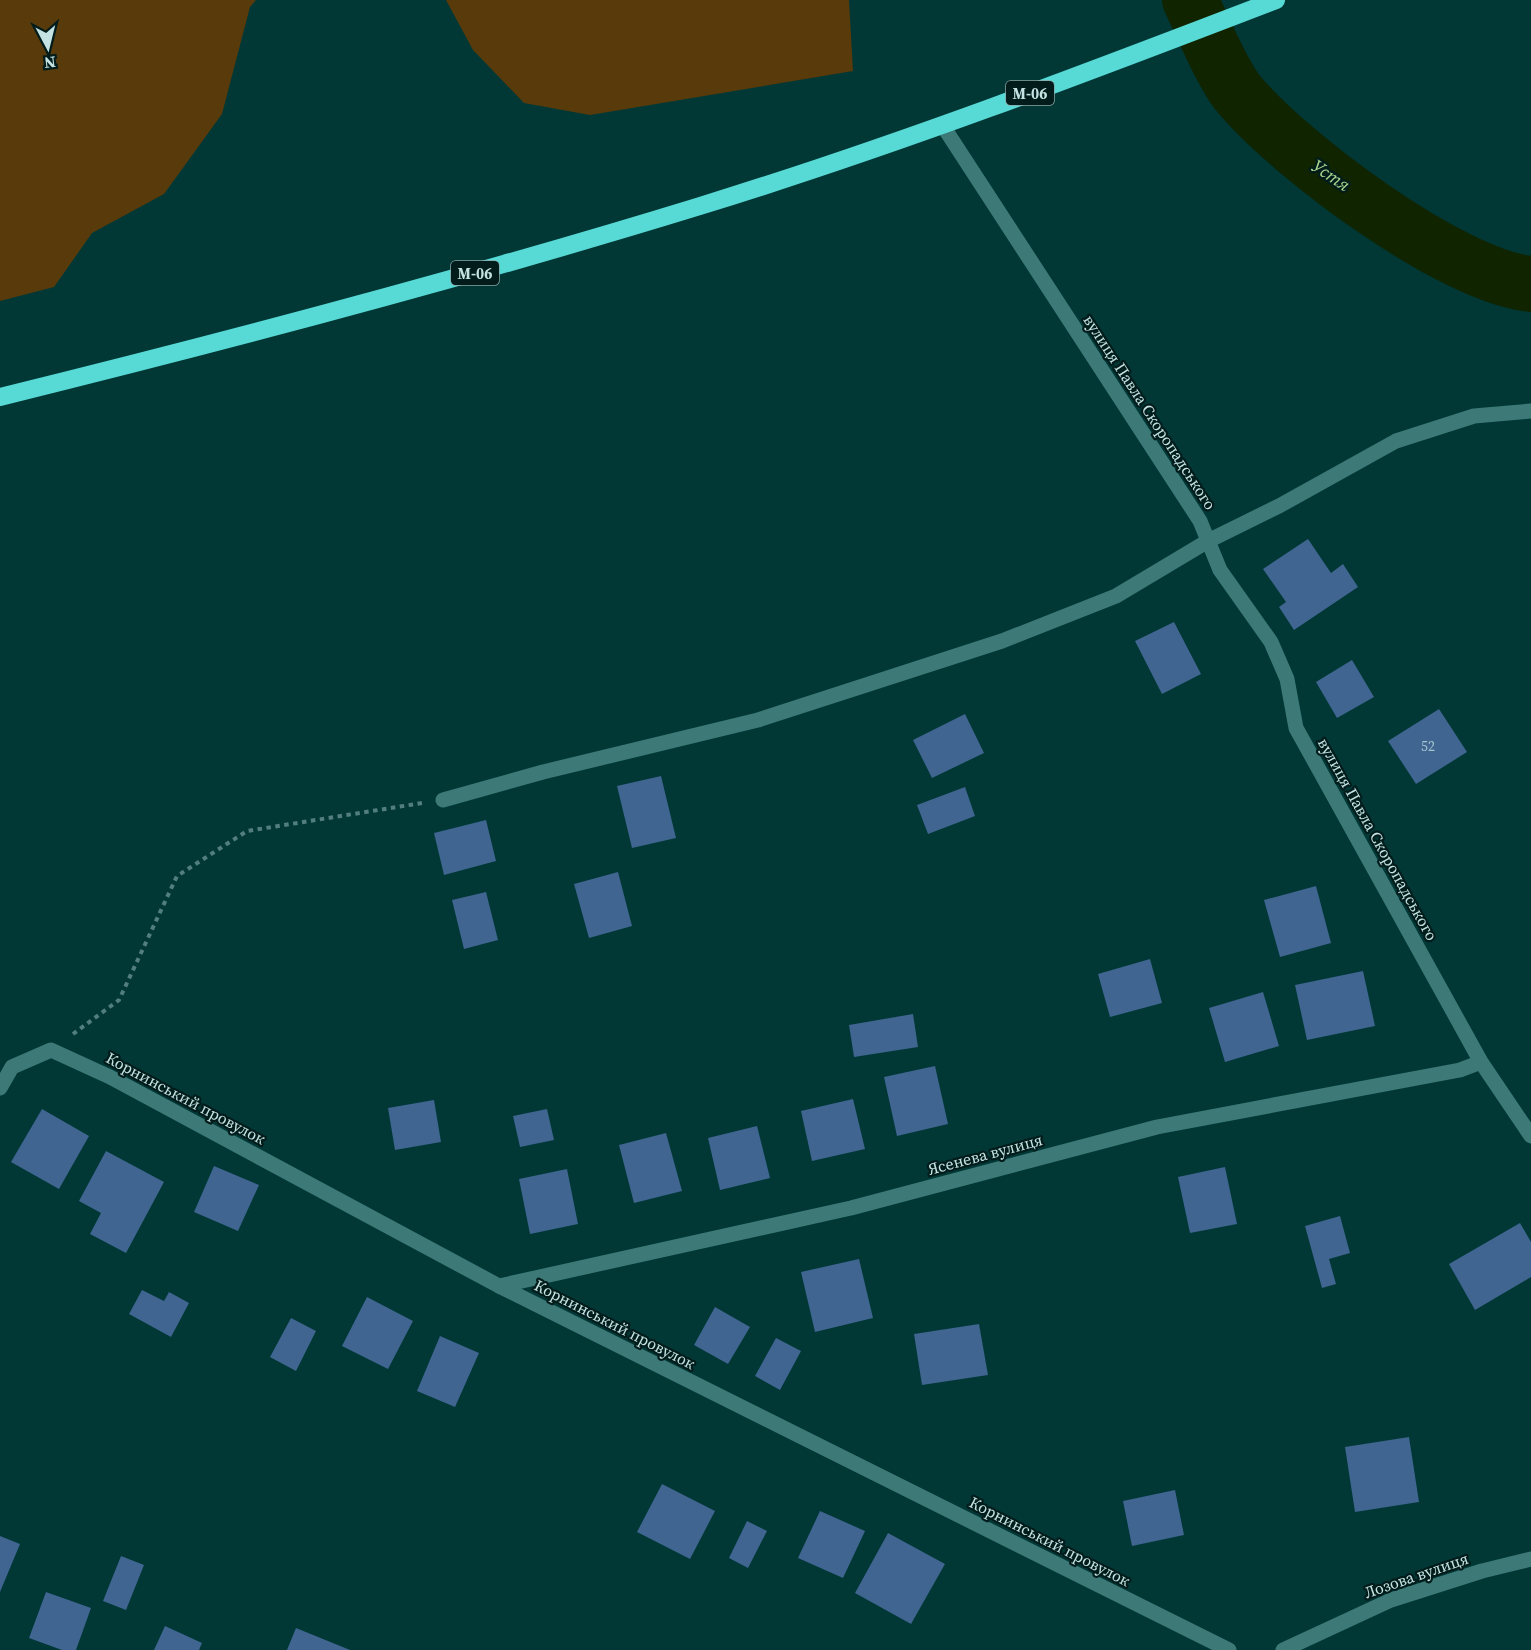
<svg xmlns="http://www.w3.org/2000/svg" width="1531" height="1650" font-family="'Source Serif 4',serif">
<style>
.green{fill:#583a0b}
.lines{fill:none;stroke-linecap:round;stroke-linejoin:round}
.river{stroke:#112400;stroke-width:56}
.building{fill:#3f6590}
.path{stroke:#527f7e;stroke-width:4;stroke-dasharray:4.5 4.5;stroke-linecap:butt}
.minor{stroke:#3c7977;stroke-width:15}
.highway{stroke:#57d9d5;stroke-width:18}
.labels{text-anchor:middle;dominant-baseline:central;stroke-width:4.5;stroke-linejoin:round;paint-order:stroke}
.number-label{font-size:14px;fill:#a3c4ce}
.shield{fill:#021c1c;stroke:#8aa7a7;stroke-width:1.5}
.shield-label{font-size:15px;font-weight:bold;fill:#c4e3e2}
.street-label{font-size:16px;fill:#c4e3e2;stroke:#021c1c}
.water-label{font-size:18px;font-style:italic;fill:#abd78b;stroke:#021c1c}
</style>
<rect width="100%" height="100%" fill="#013836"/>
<g class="green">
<polygon points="0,0 256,0 250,7 222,114 164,194 92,233 54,287 0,301"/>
<polygon points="446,0 849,0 853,71 590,115 524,103 473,50"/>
</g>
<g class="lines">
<path class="river" d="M1190,0C1202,25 1222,73 1238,93C1289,155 1451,276 1531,284"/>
</g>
<g class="building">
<polygon points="1308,539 1331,573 1343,564 1358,587 1294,630 1279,607 1286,602 1263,569"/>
<polygon points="1174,622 1201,674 1162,694 1135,641"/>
<polygon points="1352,660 1374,697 1337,718 1316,682"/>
<polygon points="1439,709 1467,752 1416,784 1388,741"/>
<polygon points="965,714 984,753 932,778 913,740"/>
<polygon points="661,776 676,838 632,848 617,786"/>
<polygon points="965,787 975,816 928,834 917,805"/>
<polygon points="486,820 496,861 444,875 434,833"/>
<polygon points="618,872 632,926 589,938 574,884"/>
<polygon points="1316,886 1331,943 1280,957 1264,900"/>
<polygon points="486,892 498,940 464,949 452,900"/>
<polygon points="1150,959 1162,1003 1110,1017 1098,974"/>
<polygon points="1363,971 1375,1026 1307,1040 1295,985"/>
<polygon points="1263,992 1279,1046 1225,1062 1209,1008"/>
<polygon points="913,1014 918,1047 854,1057 849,1025"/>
<polygon points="935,1066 948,1124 897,1136 884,1077"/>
<polygon points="853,1099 865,1149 812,1161 801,1111"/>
<polygon points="434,1100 441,1142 395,1150 388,1108"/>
<polygon points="42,1109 89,1136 59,1189 11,1162"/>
<polygon points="547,1109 554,1140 520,1147 513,1116"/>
<polygon points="757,1126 770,1178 720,1190 708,1138"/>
<polygon points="666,1133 682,1191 634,1203 619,1145"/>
<polygon points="106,1151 164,1182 126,1253 90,1234 101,1213 79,1201"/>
<polygon points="214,1166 259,1185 238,1231 194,1212"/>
<polygon points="1225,1167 1237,1224 1190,1233 1178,1177"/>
<polygon points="567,1169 578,1224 530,1234 519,1179"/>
<polygon points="1340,1216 1350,1253 1329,1259 1336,1284 1322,1288 1305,1226"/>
<polygon points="1520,1223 1531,1242 1531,1277 1475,1310 1449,1264"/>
<polygon points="859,1259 873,1318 815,1332 801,1272"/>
<polygon points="142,1290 164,1301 169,1292 189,1303 171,1337 129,1314"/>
<polygon points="367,1297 413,1321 388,1369 342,1346"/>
<polygon points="715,1307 750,1327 728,1364 694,1345"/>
<polygon points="291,1318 316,1331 296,1371 270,1357"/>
<polygon points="979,1324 988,1375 922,1385 914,1334"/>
<polygon points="440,1336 479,1353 455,1407 417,1391"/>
<polygon points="776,1338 801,1351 780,1390 755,1376"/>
<polygon points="1409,1437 1419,1502 1355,1512 1345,1447"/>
<polygon points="662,1484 715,1511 690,1559 637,1532"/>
<polygon points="1175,1490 1184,1535 1132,1546 1123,1501"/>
<polygon points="820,1511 865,1531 843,1578 798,1558"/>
<polygon points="747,1521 767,1531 748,1568 729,1558"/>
<polygon points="888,1533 945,1564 911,1624 855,1593"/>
<polygon points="0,1536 20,1544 0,1592"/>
<polygon points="121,1556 144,1565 126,1610 103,1601"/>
<polygon points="46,1592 91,1608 76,1650 62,1650 29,1638"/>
<polygon points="165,1626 202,1643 199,1650 154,1650"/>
<polygon points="296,1628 350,1650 287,1650"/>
</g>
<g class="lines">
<polyline class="path" points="73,1034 119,1000 177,876 247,831 422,803"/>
<g class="minor">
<polyline points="943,126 1200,521 1220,570 1271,642 1287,679 1296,728 1481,1062 1531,1136"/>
<polyline points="443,800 543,772 758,720 1002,641 1116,596 1208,541 1279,506 1396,441 1474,416 1531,411"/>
<polyline points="0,1088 12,1067 51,1050 110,1077 499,1286 1229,1650"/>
<polyline points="499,1286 851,1208 1157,1127 1460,1070 1481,1062"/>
<polyline points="1283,1650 1391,1600 1482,1571 1531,1559"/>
</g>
<path class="highway" d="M0,397C235,339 469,277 700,206C895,146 1086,73 1276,0"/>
</g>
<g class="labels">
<g class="number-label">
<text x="1428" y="746">52</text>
</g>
<g class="shield">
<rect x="1006" y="81" width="48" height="24" rx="4.5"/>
<rect x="451" y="261" width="48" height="24" rx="4.5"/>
</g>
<g class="shield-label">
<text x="1030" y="93">М-06</text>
<text x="475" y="273">М-06</text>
</g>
<g class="street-label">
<text transform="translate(1150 412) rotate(57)">вулиця Павла Скоропадського</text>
<text transform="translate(1378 839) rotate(61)">вулиця Павла Скоропадського</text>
<text transform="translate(186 1098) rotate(28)">Корнинський провулок</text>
<text transform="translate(985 1154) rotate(-15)">Ясенева вулиця</text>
<text transform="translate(615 1324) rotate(27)">Корнинський провулок</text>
<text transform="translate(1050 1541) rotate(27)">Корнинський провулок</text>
<text transform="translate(1416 1575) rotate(-19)">Лозова вулиця</text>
</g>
<g class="water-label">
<text transform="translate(1331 175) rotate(34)">Устя</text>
</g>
</g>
<g transform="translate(48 48) rotate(173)" stroke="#021c1c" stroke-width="4.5" paint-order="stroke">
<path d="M0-4.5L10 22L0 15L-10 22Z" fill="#c4e3e2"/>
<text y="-9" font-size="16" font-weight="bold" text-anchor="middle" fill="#c4e3e2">N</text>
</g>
</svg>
